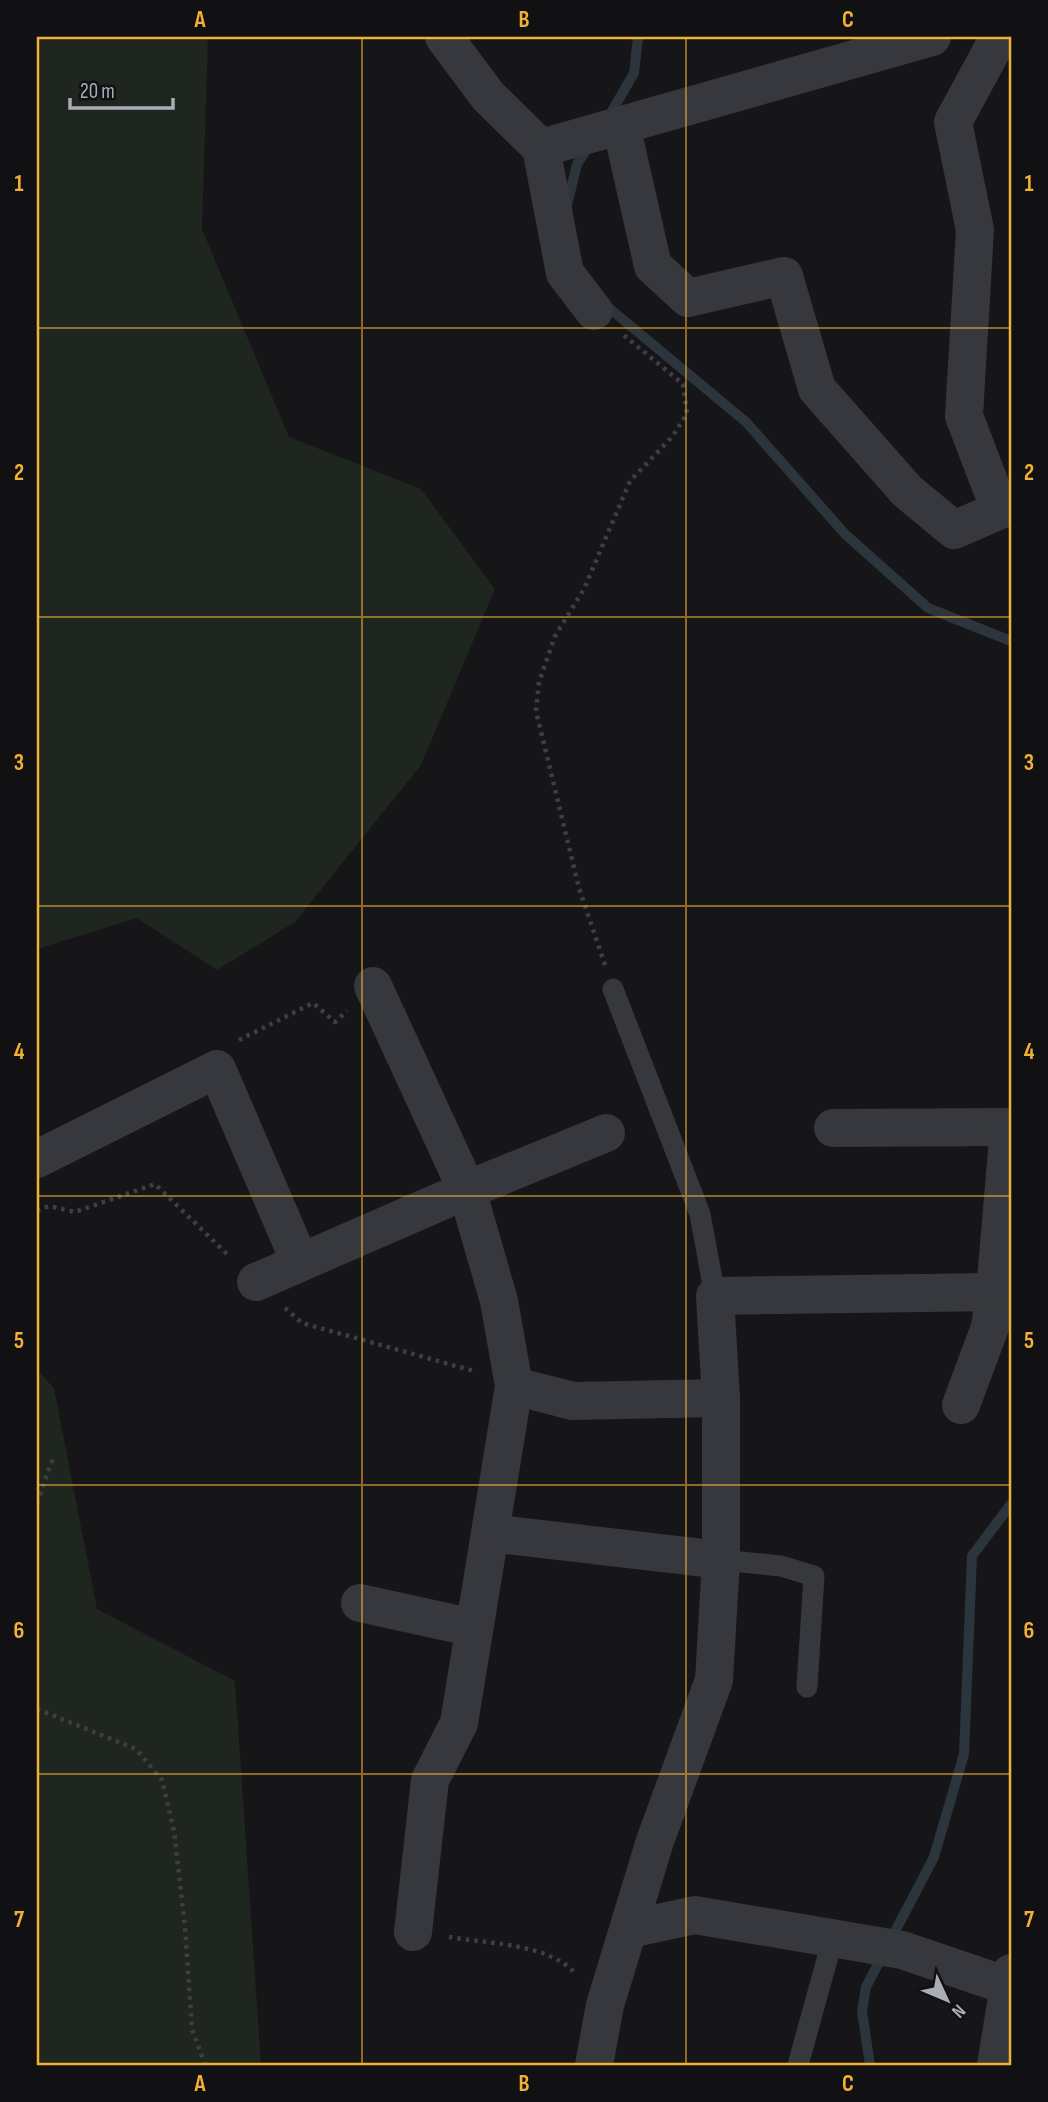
<svg xmlns="http://www.w3.org/2000/svg" width="1048" height="2102" font-family="'Sofia Sans Condensed',sans-serif">
<style>
.green{fill:#1e261f}
.lines{fill:none;stroke-linecap:round;stroke-linejoin:round}
.stream{stroke:#2c353c;stroke-width:10}
.path{stroke:#3d3f44;stroke-width:4.5;stroke-dasharray:3.5 5;stroke-linecap:butt}
.lane{stroke:#37383d;stroke-width:21}
.street{stroke:#37383d;stroke-width:38}
.grid{fill:none;stroke:#f2b134;stroke-width:2;stroke-opacity:0.55}
.neatline{fill:none;stroke:#f2b134;stroke-width:2.5}
.grid-label{font-size:23px;text-anchor:middle;font-weight:bold;fill:#f2b134}
</style>
<rect width="100%" height="100%" fill="#161618"/>
<g class="green">
<polygon points="37,37 208,37 202,229 289,437 421,489 495,589 421,765 295,922 217,970 137,918 37,949"/>
<polygon points="37,1370 54,1388 97,1609 235,1681 261,2065 37,2065"/>
</g>
<g class="lines">
<g class="stream">
<polyline points="608,118 634,73 638,37"/>
<polyline points="566,209 577,164 589,146"/>
<polyline points="603,303 746,422 845,534 928,608 1011,641"/>
<polyline points="870,2065 862,2011 866,1987 934,1857 964,1754 972,1556 1011,1504"/>
</g>
<g class="path">
<polyline points="605,965 579,888 536,711 539,682 555,636 584,589 630,481 672,437 687,414 683,384 621,333"/>
<polyline points="239,1040 313,1003 335,1022 347,1011"/>
<polyline points="37,1211 49,1206 75,1212 155,1184 230,1257"/>
<polyline points="285,1308 302,1323 474,1371"/>
<polyline points="37,1503 53,1458"/>
<polyline points="37,1709 136,1749 162,1780 174,1831 185,1927 192,2029 205,2065"/>
<path d="M449,1937C489,1944 548,1943 576,1974"/>
</g>
<g class="lane">
<polyline points="613,989 700,1214 715,1296"/>
<polyline points="721,1560 781,1566 814,1576 807,1687"/>
<polyline points="798,2065 833,1938"/>
</g>
<g class="street">
<polyline points="444,37 488,96 541,148 565,273 594,311"/>
<polyline points="621,125 653,266 688,298 784,276 817,389 907,491 954,530 1000,510 964,416 975,230 953,122 999,37"/>
<polyline points="541,148 932,37"/>
<polyline points="373,986 467,1190 499,1301 514,1386 459,1723 430,1780 413,1932"/>
<polyline points="833,1128 1011,1127"/>
<polyline points="37,1159 217,1069 300,1262"/>
<polyline points="256,1282 467,1190 606,1133"/>
<polyline points="514,1386 573,1401 721,1398"/>
<polyline points="961,1405 990,1327 995,1292 1009,1127"/>
<polyline points="490,1533 721,1560"/>
<polyline points="360,1603 474,1628"/>
<polyline points="630,1929 695,1915 902,1950 1011,1987"/>
<polyline points="594,2065 605,2005 655,1841 714,1680 721,1560 721,1398 715,1296 995,1292 1011,1295"/>
<polyline points="996,2065 1011,1973"/>
</g>
</g>
<path class="grid" d="M362,37V2065M686,37V2065M37,328H1011M37,617H1011M37,906H1011M37,1196H1011M37,1485H1011M37,1774H1011"/>
<rect width="1048" height="2102" fill="none" stroke="#111113" stroke-width="77"/>
<g transform="translate(947 2000) rotate(134)" stroke="#111113" stroke-width="5" paint-order="stroke">
<path d="M0-5L12 26L0 18L-12 26Z" fill="#a8adb8"/>
<text y="-10" font-size="19" font-weight="bold" text-anchor="middle" fill="#a8adb8">N</text>
</g>
<path d="M70 98v10h103v-10" fill="none" stroke="#a8adb8" stroke-width="3.5"/>
<text x="80" y="98" font-size="21" fill="#a8adb8" stroke="#111113" stroke-width="5" paint-order="stroke">20 m</text>
<rect x="38" y="38" width="972" height="2026" class="neatline"/>
<g class="grid-label">
<text x="200" y="27">A</text>
<text x="524" y="27">B</text>
<text x="848" y="27">C</text>
<text x="19" y="191">1</text>
<text x="1029" y="191">1</text>
<text x="19" y="480">2</text>
<text x="1029" y="480">2</text>
<text x="19" y="770">3</text>
<text x="1029" y="770">3</text>
<text x="19" y="1059">4</text>
<text x="1029" y="1059">4</text>
<text x="19" y="1348">5</text>
<text x="1029" y="1348">5</text>
<text x="19" y="1638">6</text>
<text x="1029" y="1638">6</text>
<text x="19" y="1927">7</text>
<text x="1029" y="1927">7</text>
<text x="200" y="2091">A</text>
<text x="524" y="2091">B</text>
<text x="848" y="2091">C</text>
</g>
</svg>
